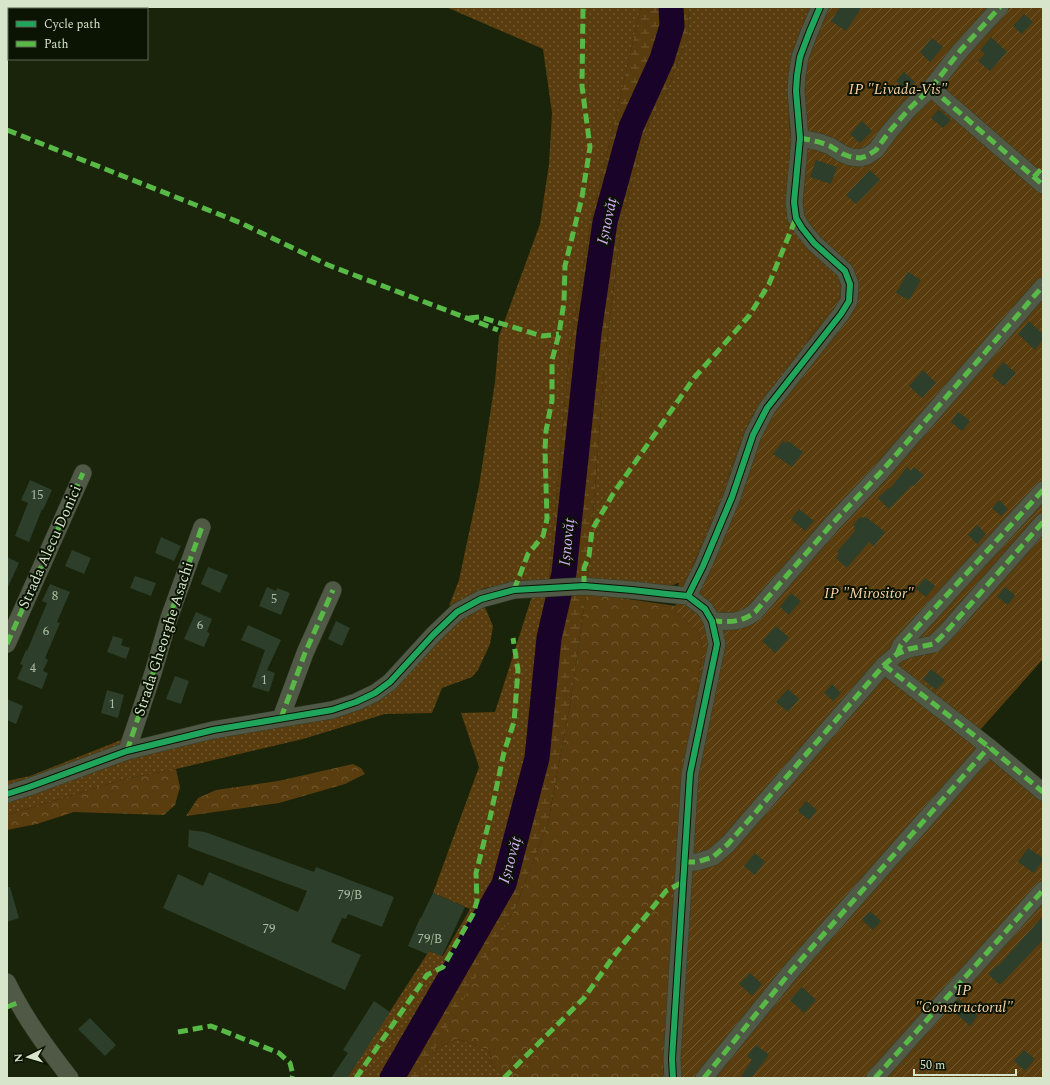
<svg xmlns="http://www.w3.org/2000/svg" width="1050" height="1085" font-family="Spectral,serif">
<style>
.grass{fill:url(#grass-dots)}
.forest{fill:url(#forest-crowns)}
.wetland{fill:url(#wetland-marsh)}
.garden{fill:url(#garden-furrows)}
.lines{fill:none;stroke-linecap:round;stroke-linejoin:round}
.river{stroke:#1a0328;stroke-width:25}
.building{fill:#2d3f2a}
.minor-casing{stroke:#343d2b;stroke-width:18}
.minor{stroke:#4f5946;stroke-width:17}
.quiet{stroke:#58b947;stroke-width:5;stroke-dasharray:10 5;stroke-linecap:butt}
.cycleway-casing{stroke:#0b1303;stroke-width:8}
.cycleway{stroke:#20a55d;stroke-width:6}
.labels{text-anchor:middle;dominant-baseline:central;stroke-width:4;stroke-linejoin:round;paint-order:stroke}
.number-label{font-size:13px;fill:#acbca3}
.park-label{font-size:15px;font-style:italic;fill:#fad1a3;stroke:#0b1303}
.street-label{font-size:15px;fill:#d7e5cb;stroke:#0b1303}
.water-label{font-size:16px;font-style:italic;fill:#d8adf9;stroke:#0b1303}
</style>
<defs>
<pattern id="grass-dots" width="8" height="8" patternUnits="userSpaceOnUse"><rect width="8" height="8" fill="#5a3d0e"/><path d="M2 2h.1M6 6h.1" fill="none" stroke="#715930" stroke-width="1.8" stroke-linecap="round"/></pattern>
<pattern id="forest-crowns" width="20" height="18" patternUnits="userSpaceOnUse"><rect width="20" height="18" fill="#5a3d0e"/><path d="M2 6a3 3 0 1 1 6 0M12 15a3 3 0 1 1 6 0" fill="none" stroke="#715930"/></pattern>
<pattern id="wetland-marsh" width="20" height="14" patternUnits="userSpaceOnUse"><rect width="20" height="14" fill="#5a3d0e"/><path d="M1 5h8M5 5V1M11 12h8M15 12V8" fill="none" stroke="#715930"/></pattern>
<pattern id="garden-furrows" width="10" height="10" patternUnits="userSpaceOnUse"><rect width="10" height="10" fill="#5a3d0e"/><path d="M-1 1l2-2M0 10L10 0M9 11l2-2" fill="none" stroke="#715930"/></pattern>
</defs>
<rect width="100%" height="100%" fill="#19240a"/>
<g class="grass">
<polygon points="446,7 641,7 590,227 569,355 549,581 511,583 485,588 449,606 459,580 479,486 495,382 499,336 540,224 549,164 552,113 543,49"/>
<polygon points="689,7 812,7 788,78 790,137 790,224 839,278 843,292 750,419 689,576 674,585 667,586 650,586 616,580 588,580 605,357 622,221 646,129 667,91 688,36"/>
<polygon points="548,592 540,642 530,760 497,880 443,972 379,1078 347,1078 429,951 443,956 470,909 433,893 479,767 461,713 495,712 533,593"/>
<polygon points="484,605 493,626 490,644 478,670 472,677 442,688 432,713 385,714 303,739 176,769 125,779 7,815 7,800 165,747 377,700 397,687 426,652 463,616"/>
<polygon points="127,724 130,729 119,747 7,788 7,781 30,776 121,740"/>
<polygon points="458,1039 489,1050 492,1065 504,1078 418,1078 434,1049"/>
</g>
<g class="forest">
<polygon points="586,593 676,606 675,611 699,632 703,650 681,792 663,1078 504,1078 492,1065 489,1050 458,1039 434,1049 475,978 514,911 548,823 571,699"/>
<polygon points="353,764 361,768 365,774 345,784 279,803 186,816 198,798 216,790 278,781"/>
<polygon points="176,769 180,787 175,805 164,815 74,812 37,824 7,830 7,815 125,779"/>
</g>
<g class="wetland">
<polygon points="641,7 689,7 688,36 667,91 646,129 622,221 605,357 588,580 549,581 569,355 590,227"/>
<polygon points="548,592 586,593 571,699 548,823 514,911 418,1078 379,1078 443,972 497,880 530,760 540,642"/>
</g>
<polygon class="garden" points="812,7 1043,7 1043,659 980,730 1043,787 1043,1078 663,1078 681,792 703,650 699,632 675,611 679,581 689,576 750,419 843,292 839,278 790,224 784,197 790,137 788,78 801,34"/>
<g class="lines">
<polyline class="river" points="392,1078 504,884 537,758 549,638 564,573 589,333 605,222 631,127 662,59 672,26 671,7"/>
</g>
<g class="building">
<polygon points="840,7 862,7 846,31 831,21"/>
<polygon points="1024,14 1033,22 1022,34 1013,26"/>
<polygon points="991,37 1007,52 990,71 978,61 985,54 980,50"/>
<polygon points="932,38 943,47 930,62 920,52"/>
<polygon points="904,72 915,82 907,91 896,81"/>
<polygon points="939,109 951,120 943,128 931,118"/>
<polygon points="862,121 872,131 860,143 850,134"/>
<polygon points="816,160 837,167 831,184 810,177"/>
<polygon points="870,170 880,180 856,204 846,195"/>
<polygon points="908,272 921,280 909,300 896,293"/>
<polygon points="1029,321 1043,334 1043,340 1035,350 1018,334"/>
<polygon points="1003,362 1016,373 1004,386 992,376"/>
<polygon points="923,370 936,383 922,398 909,386"/>
<polygon points="958,412 970,421 962,431 951,422"/>
<polygon points="783,441 786,443 788,441 803,452 792,467 773,454"/>
<polygon points="907,467 911,471 914,467 924,475 914,486 912,485 889,509 878,498 888,488 890,489"/>
<polygon points="30,480 52,490 43,510 42,509 29,542 15,536 28,503 21,500"/>
<polygon points="999,500 1008,509 1001,516 992,508"/>
<polygon points="799,509 814,521 805,531 791,519"/>
<polygon points="866,517 885,532 874,546 869,542 847,568 836,558 839,554 837,552 855,531 854,524 859,518"/>
<polygon points="977,525 986,534 977,544 968,535"/>
<polygon points="161,537 181,546 174,561 155,553"/>
<polygon points="72,550 91,558 84,574 65,566"/>
<polygon points="7,557 19,563 7,589"/>
<polygon points="208,567 228,575 220,593 201,584"/>
<polygon points="135,576 156,583 151,596 130,588"/>
<polygon points="925,578 935,586 926,597 916,589"/>
<polygon points="50,584 70,592 57,622 60,623 45,658 48,660 43,671 48,673 42,689 17,679 23,665 20,664 26,650 27,651 47,603 42,601"/>
<polygon points="267,587 276,591 277,588 290,593 281,615 259,606"/>
<polygon points="1005,587 1015,595 1008,605 997,597"/>
<polygon points="791,593 801,601 789,615 780,607"/>
<polygon points="196,612 212,619 207,632 210,633 204,647 184,639"/>
<polygon points="336,621 350,628 342,646 328,639"/>
<polygon points="248,625 281,640 267,670 275,673 269,692 252,687 265,650 241,640"/>
<polygon points="776,626 789,638 775,653 762,641"/>
<polygon points="113,636 123,639 121,645 130,648 126,659 107,652"/>
<polygon points="931,669 945,680 936,690 923,679"/>
<polygon points="175,676 189,681 181,704 166,699"/>
<polygon points="832,684 841,693 833,701 824,693"/>
<polygon points="788,689 799,699 788,712 776,702"/>
<polygon points="107,690 124,695 118,718 101,713"/>
<polygon points="7,699 23,706 16,724 7,720"/>
<polygon points="806,801 817,810 809,820 798,811"/>
<polygon points="189,830 205,832 314,872 316,867 394,897 382,927 348,914 346,919 342,918 331,942 361,955 345,990 163,908 178,874 203,886 209,872 298,912 307,891 188,847"/>
<polygon points="1028,848 1043,858 1043,860 1034,873 1018,862"/>
<polygon points="755,853 765,862 755,875 744,866"/>
<polygon points="7,887 10,887 19,918 7,922"/>
<polygon points="433,893 465,907 442,956 429,951 427,954 408,946 420,918 421,918"/>
<polygon points="870,911 881,921 873,930 862,920"/>
<polygon points="1043,916 1043,940 1000,985 988,974 997,965 998,966"/>
<polygon points="750,973 762,984 752,996 739,984"/>
<polygon points="802,987 816,1000 804,1013 790,1000"/>
<polygon points="959,999 978,1016 970,1026 952,1010 954,1008 952,1007"/>
<polygon points="374,1001 390,1012 347,1078 331,1078 348,1053 343,1050"/>
<polygon points="90,1018 116,1045 105,1056 78,1029"/>
<polygon points="756,1045 769,1055 751,1078 740,1078 752,1060 747,1056"/>
<polygon points="1024,1050 1035,1059 1025,1071 1014,1061"/>
</g>
<g class="lines">
<g class="minor-casing">
<g id="minor">
<polyline points="931,88 1043,185"/>
<polyline points="800,138 819,142 830,146 843,154 851,157 860,158 867,156 876,150 889,132 909,109 931,88 960,51 1000,7"/>
<polyline points="688,596 703,566 732,497 753,435 767,408 841,314 849,301 850,284 845,271 814,243 802,228 796,218 794,202 800,138 796,91 797,76 800,57 809,33 820,7"/>
<path d="M712,621C729,622 741,623 755,612L831,525L881,472L1043,286"/>
<polyline points="7,644 83,473"/>
<polyline points="897,654 901,645 1043,490"/>
<polyline points="884,665 989,747 1043,792"/>
<polyline points="281,718 305,653 333,590"/>
<polyline points="127,751 153,673 169,618 202,527"/>
<polyline points="7,794 29,787 127,751 213,730 332,710 356,702 375,693 390,682 433,635 457,612 481,599 514,590 584,586 632,590 667,594 688,596 705,609 712,621 717,644 690,774 672,1059 673,1078"/>
<polyline points="685,862 697,862 713,857 728,844 884,665 897,654 909,649 934,644 946,632 1043,522"/>
<path d="M7,982C24,1017 46,1047 70,1078"/>
<polyline points="704,1078 792,970 989,747"/>
<polyline points="875,1078 1043,890"/>
</g>
</g>
<use href="#minor" class="minor"/>
<g class="quiet">
<polyline points="931,88 1043,185"/>
<polyline points="7,130 241,223 328,265 498,330"/>
<polyline points="800,138 819,142 830,146 843,154 851,157 860,158 867,156 876,150 889,132 909,109 931,88 960,51 1000,7"/>
<polyline points="1034,177 1043,167"/>
<polyline points="469,318 480,317 542,336 559,334"/>
<polyline points="584,586 584,568 589,556 592,530 613,494 694,378 749,316 769,284 796,218"/>
<polyline points="514,590 528,554 543,536 547,519 545,450 546,431 552,400 552,360 559,334 564,302 565,266 582,197 590,147 582,86 583,7"/>
<path d="M712,621C729,622 741,623 755,612L831,525L881,472L1043,286"/>
<polyline points="7,644 83,473"/>
<polyline points="897,654 901,645 1043,490"/>
<polyline points="884,665 989,747 1043,792"/>
<polyline points="281,718 305,653 333,590"/>
<polyline points="127,751 153,673 169,618 202,527"/>
<polyline points="685,862 697,862 713,857 728,844 884,665 897,654 909,649 934,644 946,632 1043,522"/>
<polyline points="7,1007 17,1003"/>
<polyline points="178,1032 211,1026 279,1053 290,1063 293,1075 292,1078"/>
<polyline points="356,1078 427,975 443,967 473,914 477,901 476,873 490,818 504,752 514,722 518,670 513,638"/>
<polyline points="504,1078 584,998 616,953 666,891 683,882"/>
<polyline points="704,1078 792,970 989,747"/>
<polyline points="875,1078 1043,890"/>
</g>
<g class="cycleway-casing">
<g id="cycleway">
<polyline points="688,596 703,566 732,497 753,435 767,408 841,314 849,301 850,284 845,271 814,243 802,228 796,218 794,202 800,138 796,91 797,76 800,57 809,33 820,7"/>
<polyline points="7,794 29,787 127,751 213,730 332,710 356,702 375,693 390,682 433,635 457,612 481,599 514,590 584,586 632,590 667,594 688,596 705,609 712,621 717,644 690,774 672,1059 673,1078"/>
</g>
</g>
<use href="#cycleway" class="cycleway"/>
</g>
<g class="labels">
<g class="number-label">
<text x="37" y="495">15</text>
<text x="55" y="596">8</text>
<text x="274" y="599">5</text>
<text x="200" y="625">6</text>
<text x="46" y="631">6</text>
<text x="33" y="668">4</text>
<text x="264" y="680">1</text>
<text x="112" y="704">1</text>
<text x="350" y="895">79/B</text>
<text x="269" y="929">79</text>
<text x="430" y="939">79/B</text>
</g>
<g class="park-label">
<text x="898" y="89">IP "Livada-Vis"</text>
<text x="869" y="593">IP "Mirositor"</text>
<text x="964" y="990">IP<tspan x="964" dy="17">"Constructorul"</tspan></text>
</g>
<g class="street-label">
<text transform="translate(50 547) rotate(-66)">Strada Alecu Donici</text>
<text transform="translate(164 639) rotate(-72)">Strada Gheorghe Asachi</text>
</g>
<g class="water-label">
<text transform="translate(607 221) rotate(-78)">Ișnovăț</text>
<text transform="translate(567 542) rotate(-84)">Ișnovăț</text>
<text transform="translate(510 860) rotate(-74)">Ișnovăț</text>
</g>
</g>
<rect width="1050" height="1085" fill="none" stroke="#d7e5cb" stroke-width="16"/>
<rect x="8" y="8" width="140" height="52" fill="#0b1303" stroke="#5d6753"/>
<rect x="16" y="21" width="20" height="6" fill="#20a55d" stroke="#5d6753"/>
<text x="44" y="28" font-size="12" fill="#d7e5cb">Cycle path</text>
<rect x="16" y="41" width="20" height="6" fill="#58b947" stroke="#5d6753"/>
<text x="44" y="48" font-size="12" fill="#d7e5cb">Path</text>
<g transform="translate(28 1057) rotate(265)" stroke="#0b1303" stroke-width="3" paint-order="stroke">
<path d="M0-3L7 15L0 10L-7 15Z" fill="#d7e5cb"/>
<text y="-6" font-size="11" font-weight="bold" text-anchor="middle" fill="#d7e5cb">N</text>
</g>
<path d="M914 1069v6h102v-6" fill="none" stroke="#d7e5cb" stroke-width="2"/>
<text x="920" y="1069" font-size="12" fill="#d7e5cb" stroke="#0b1303" stroke-width="3" paint-order="stroke">50 m</text>
</svg>
